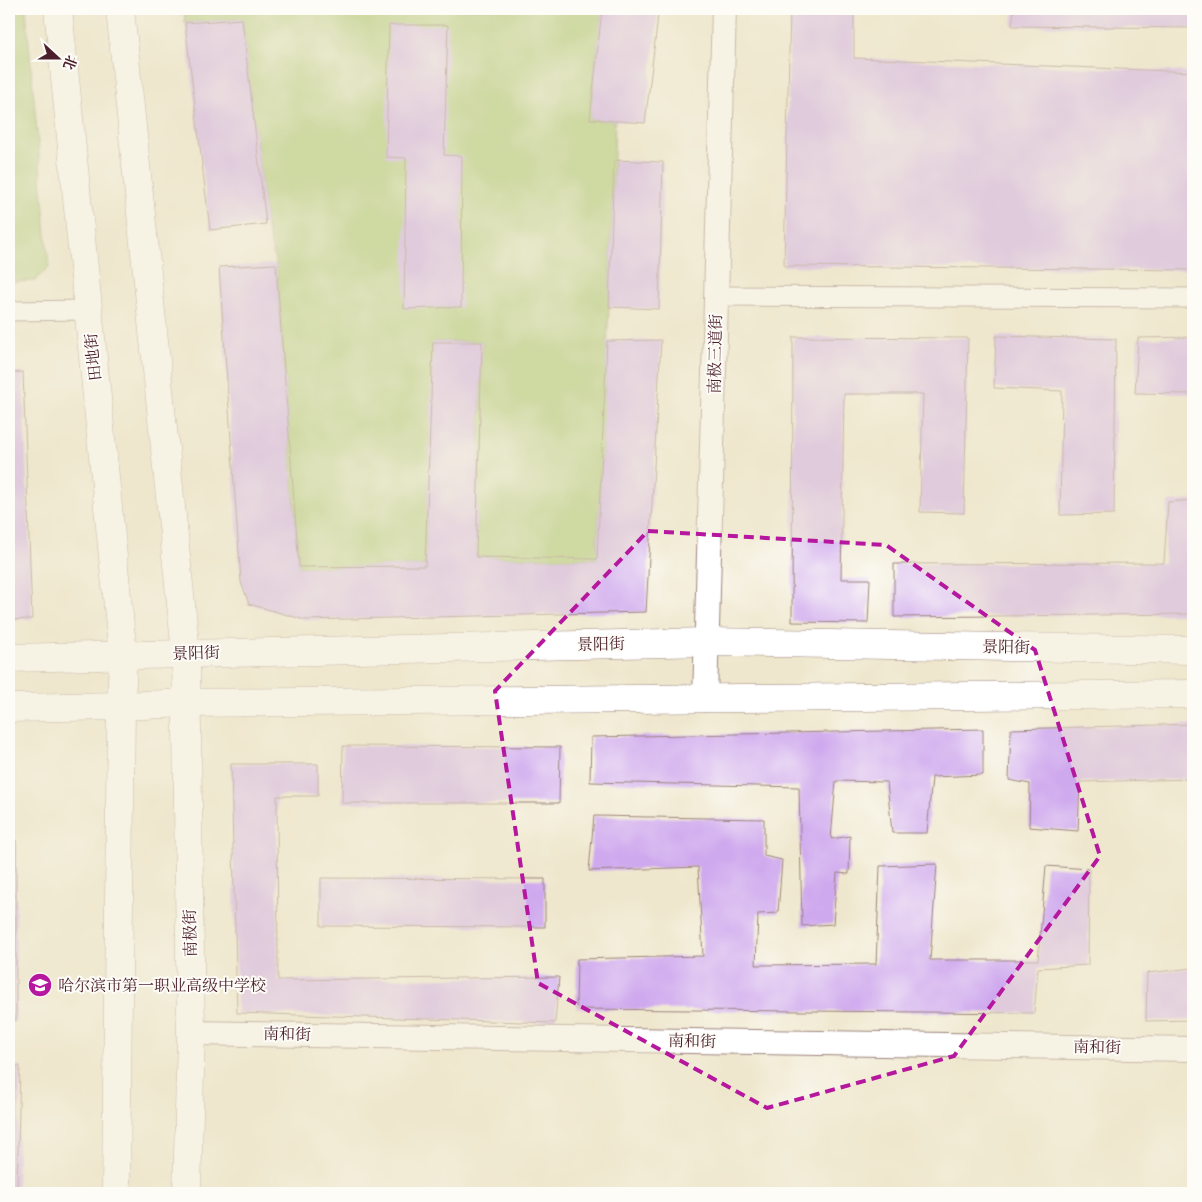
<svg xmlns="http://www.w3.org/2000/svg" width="1202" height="1202" font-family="'EB Garamond','Noto Serif SC',serif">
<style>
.green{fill:#a8c76e;stroke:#79734c}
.building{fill:#cfa9ee}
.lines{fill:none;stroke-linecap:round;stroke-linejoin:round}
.minor-casing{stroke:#9c837c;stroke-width:21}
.tertiary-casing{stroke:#9c837c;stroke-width:26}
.primary-casing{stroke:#9c837c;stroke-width:29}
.trunk-casing{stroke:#9c837c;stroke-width:29}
.minor{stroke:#fff;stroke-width:19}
.tertiary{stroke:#fff;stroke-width:24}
.primary{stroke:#fff;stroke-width:28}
.trunk{stroke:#fff;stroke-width:28}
.marked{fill:none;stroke:#b5179e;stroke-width:4;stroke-dasharray:10 6;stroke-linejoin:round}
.labels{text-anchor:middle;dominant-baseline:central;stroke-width:4;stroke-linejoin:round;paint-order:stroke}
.street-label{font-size:16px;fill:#4a1f2b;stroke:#fdfcf7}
.poi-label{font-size:16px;fill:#4a1f2b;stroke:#fdfcf7;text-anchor:start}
</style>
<rect width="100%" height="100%" fill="#fdfcf7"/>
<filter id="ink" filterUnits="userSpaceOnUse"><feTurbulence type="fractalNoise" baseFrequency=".02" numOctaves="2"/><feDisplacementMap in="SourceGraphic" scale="10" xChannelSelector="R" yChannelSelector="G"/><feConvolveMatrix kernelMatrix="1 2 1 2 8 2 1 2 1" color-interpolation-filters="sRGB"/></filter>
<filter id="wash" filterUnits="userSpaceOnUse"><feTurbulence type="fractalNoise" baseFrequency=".0096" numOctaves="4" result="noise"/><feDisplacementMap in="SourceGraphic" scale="20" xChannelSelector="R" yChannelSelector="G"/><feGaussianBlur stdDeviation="1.12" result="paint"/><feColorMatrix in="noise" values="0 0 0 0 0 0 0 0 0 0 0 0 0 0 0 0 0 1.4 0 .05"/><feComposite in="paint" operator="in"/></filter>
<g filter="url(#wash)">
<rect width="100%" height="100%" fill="#efe7cd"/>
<g class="green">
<polygon points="9,9 26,9 49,267 35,281 9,282"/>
<polygon points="184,9 602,9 590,119 615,121 609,307 597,559 476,557 482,342 434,342 425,566 299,567 276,264 266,224 242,19 185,23"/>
</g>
<g id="blocks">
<g class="building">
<polygon points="602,9 658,9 657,25 645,123 590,119"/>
<polygon points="790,9 854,9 854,58 1193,72 1193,270 784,266"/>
<polygon points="1014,9 1193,9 1193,28 1012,26"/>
<polygon points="242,19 266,224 210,230 185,23"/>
<polygon points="389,25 448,25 444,155 462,156 461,307 404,309 406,158 386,157"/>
<polygon points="614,160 663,162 659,309 609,307"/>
<polygon points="276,264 299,567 425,566 433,342 482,342 476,557 597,559 607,341 661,340 646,612 305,620 249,604 241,582 219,267"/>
<polygon points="996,336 1116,339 1114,514 1060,515 1062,391 994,388"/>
<polygon points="793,337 968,338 964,513 920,512 923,394 844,394 841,579 870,579 868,623 792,622"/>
<polygon points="1193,337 1193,394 1135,393 1138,338"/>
<polygon points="23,372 32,619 9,620 9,373"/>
<polygon points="1193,500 1193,614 894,617 894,564 1164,563 1168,502"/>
<polygon points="1193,724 1193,779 1080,782 1078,831 1029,827 1030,784 1009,780 1011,729"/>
<polygon points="983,729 983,775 932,777 927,833 892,833 887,782 836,781 831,839 850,836 849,874 837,873 833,924 802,926 799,787 590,782 591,737"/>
<polygon points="343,746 560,747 559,803 342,803"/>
<polygon points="231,764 318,764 318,796 277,796 278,980 559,977 555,1023 237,1013"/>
<polygon points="594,816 764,819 764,856 782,860 778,913 758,914 756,965 876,964 880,866 937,864 930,960 1038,960 1046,866 1089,869 1088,965 1038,968 1034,1013 576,1009 577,959 703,956 698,867 589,871"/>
<polygon points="9,839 16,840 16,1021 9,1021"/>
<polygon points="321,878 545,879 545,927 321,926"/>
<polygon points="1193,968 1193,1020 1146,1021 1147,973"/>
<polygon points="9,1066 20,1066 17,1193 9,1193"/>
</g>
</g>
</g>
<g filter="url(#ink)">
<use href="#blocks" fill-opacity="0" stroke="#9c837c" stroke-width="1"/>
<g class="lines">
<g class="minor-casing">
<g id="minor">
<polyline points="716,296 1193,298"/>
<polyline points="9,311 88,310"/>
</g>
</g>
<g class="tertiary-casing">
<g id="tertiary">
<polyline points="705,700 724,9"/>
<polyline points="191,1033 1193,1049"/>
</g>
</g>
<g class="primary-casing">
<g id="primary">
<polyline points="9,658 708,642 1193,650"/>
<polyline points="9,708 121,706 187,703 1193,694"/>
</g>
</g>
<g class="trunk-casing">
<g id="trunk">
<polyline points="58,9 123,656 121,706 116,1193"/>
<polyline points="120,9 186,653 191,1033 187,1193"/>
</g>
</g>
<use href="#minor" class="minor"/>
<use href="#tertiary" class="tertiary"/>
<use href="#primary" class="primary"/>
<use href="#trunk" class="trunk"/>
</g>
</g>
<path d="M0 0H1202V1202H0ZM648,531L886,545L1035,650L1100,856L954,1056L767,1108L538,983L495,691Z" fill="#efe7cd" fill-opacity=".55" fill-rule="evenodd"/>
<path class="marked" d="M648,531L886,545L1035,650L1100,856L954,1056L767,1108L538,983L495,691Z"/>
<defs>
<g id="school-disc" transform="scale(1.25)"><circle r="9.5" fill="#b5179e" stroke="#fdfcf7"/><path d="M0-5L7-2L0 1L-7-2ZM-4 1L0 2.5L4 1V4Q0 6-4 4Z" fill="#fff"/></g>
</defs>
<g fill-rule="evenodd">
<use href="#school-disc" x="40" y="985"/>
</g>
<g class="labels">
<g class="street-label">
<text transform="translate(715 354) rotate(-89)">南极三道街</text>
<text transform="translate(93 357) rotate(-96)">田地街</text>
<text transform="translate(601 644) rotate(-1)">景阳街</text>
<text transform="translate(1006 647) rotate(1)">景阳街</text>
<text transform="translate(196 653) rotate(-2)">景阳街</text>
<text transform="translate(190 933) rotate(-91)">南极街</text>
<text transform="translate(287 1034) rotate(1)">南和街</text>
<text transform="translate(692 1041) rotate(1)">南和街</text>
<text transform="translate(1097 1047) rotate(1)">南和街</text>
</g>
<g class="poi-label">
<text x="58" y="985">哈尔滨市第一职业高级中学校</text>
</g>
</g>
<rect width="1202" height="1202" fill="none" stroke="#fdfcf7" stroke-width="30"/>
<g transform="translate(58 58) rotate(111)" stroke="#fdfcf7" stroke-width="4" paint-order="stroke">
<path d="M0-4L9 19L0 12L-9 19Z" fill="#4a1f2b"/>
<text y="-8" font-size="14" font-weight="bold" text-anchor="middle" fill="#4a1f2b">北</text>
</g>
</svg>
